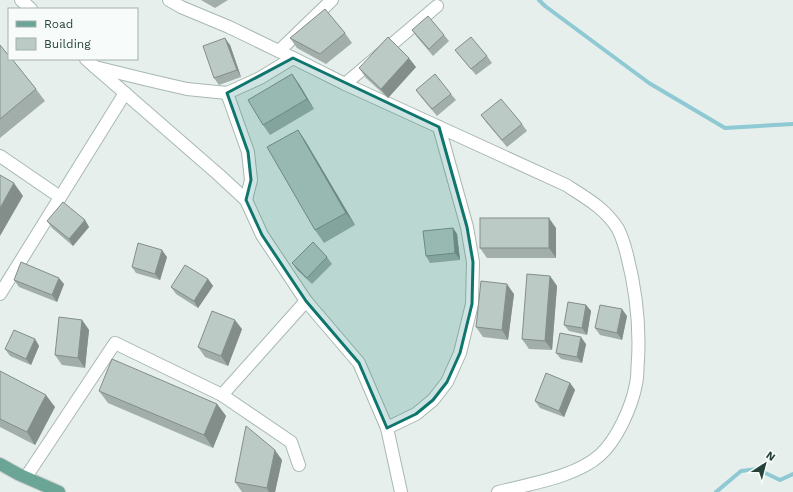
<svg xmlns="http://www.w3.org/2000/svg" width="793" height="492" font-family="'Work Sans',sans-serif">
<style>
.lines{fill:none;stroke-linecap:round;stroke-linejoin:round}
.stream{stroke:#8ec9d4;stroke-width:4}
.minor-casing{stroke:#a8b8b2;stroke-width:14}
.major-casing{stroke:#c2cac8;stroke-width:14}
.minor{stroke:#fff;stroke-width:12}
.major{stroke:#6aa596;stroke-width:12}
.wall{fill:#a1aea9}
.shaded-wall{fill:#838d89}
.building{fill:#bbcac4;stroke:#838d89}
.marked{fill:#0f766e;fill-opacity:0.2;stroke:#0f766e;stroke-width:3;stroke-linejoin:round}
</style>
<rect width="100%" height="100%" fill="#e6efeb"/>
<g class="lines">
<g class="stream">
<polyline points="539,0 545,6 649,83 725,128 793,124"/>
<polyline points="716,492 741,471 757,469 780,480 793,474"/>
</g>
<g class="minor-casing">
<g id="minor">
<polyline points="21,0 31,9"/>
<path d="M169,0L181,7L229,27L293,58L345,84L566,185C586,198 605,208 618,229C622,237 625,247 627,255C636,290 640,324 638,360C637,367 638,376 636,384C632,406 617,440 600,455C576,477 529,484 498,492"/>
<polyline points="279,51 332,0"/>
<polyline points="86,59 95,67 148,80 187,89 227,93 260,78 293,58"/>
<polyline points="95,67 219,175 246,200 262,235 306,301 359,363 387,428 401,492"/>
<polyline points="345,84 437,6"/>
<polyline points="227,93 248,152 251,180 246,200"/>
<polyline points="0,156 60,197"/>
<polyline points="0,294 125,93"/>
<polyline points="222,395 306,301"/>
<polyline points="387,428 416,414 433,400 447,382 460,353 472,304 473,262 467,227 439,127"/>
<polyline points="26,477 115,343 222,395 291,442 299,465"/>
</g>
</g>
<g class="major-casing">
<polyline id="major" points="0,464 18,474 59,492"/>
</g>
<use href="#minor" class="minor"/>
<use href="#major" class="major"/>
</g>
<g class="wall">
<polygon points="201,0 228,0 215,8"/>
<polygon points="412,30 444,35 449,41 433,56 417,37"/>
<polygon points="345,33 352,43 326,64 297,48 290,38"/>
<polygon points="0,45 36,89 45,101 0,138"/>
<polygon points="230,45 241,77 219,85 214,78"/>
<polygon points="455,50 487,56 492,63 476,75"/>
<polygon points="416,67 388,98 366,78 359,68"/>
<polygon points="299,84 314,109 270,135 263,125"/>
<polygon points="416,90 451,94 456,100 437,116 421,97"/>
<polygon points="481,115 522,124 527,131 507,147 486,122"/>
<polygon points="298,130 306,142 355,225 324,243 315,230"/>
<polygon points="85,220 89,227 73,246 52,228 47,221"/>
<polygon points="453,228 457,234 460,260 430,263 426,256"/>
<polygon points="556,228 556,258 487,258 480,248"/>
<polygon points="167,257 160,280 136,273 132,267"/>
<polygon points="327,257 332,264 312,284 297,270 292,263"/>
<polygon points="550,276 557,286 552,350 529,349 522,339"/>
<polygon points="208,279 213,286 198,308 176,294 171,287"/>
<polygon points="14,280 64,284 57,302 19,287"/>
<polygon points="514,294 508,340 483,337 476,327"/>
<polygon points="586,305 591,311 587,335 569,331 564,325"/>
<polygon points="627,316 622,340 600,335 595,328"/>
<polygon points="82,320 89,330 85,368 62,365 55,355"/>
<polygon points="242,329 228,366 205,357 198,347"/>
<polygon points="35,339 39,346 31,365 10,356 5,349"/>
<polygon points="586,344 582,363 561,359 556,353"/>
<polygon points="0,371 55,407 35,445 0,427"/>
<polygon points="570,383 575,390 564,417 540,408 535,401"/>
<polygon points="99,391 217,404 226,416 213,448 108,403"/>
<polygon points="282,460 275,492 242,492 235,482"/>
</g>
<g class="shaded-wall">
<polygon points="225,38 230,45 241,77 237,70"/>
<polygon points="409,58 416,67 388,98 381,89"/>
<polygon points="292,74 299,84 314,109 307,99"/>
<polygon points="298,130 306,142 355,225 346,213"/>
<polygon points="14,183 23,196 0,236 0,208"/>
<polygon points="549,218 556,228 556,258 549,248"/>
<polygon points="85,220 89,227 73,246 69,239"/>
<polygon points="453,228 457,234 460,260 455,253"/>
<polygon points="162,250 167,257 160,280 155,274"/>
<polygon points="550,276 557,286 552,350 545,341"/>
<polygon points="59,278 64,284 57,302 52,295"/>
<polygon points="208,279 213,286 198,308 194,301"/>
<polygon points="507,284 514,294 508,340 502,330"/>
<polygon points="586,305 591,311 587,335 582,328"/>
<polygon points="622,309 627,316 622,340 617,333"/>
<polygon points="82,320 89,330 85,368 78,358"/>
<polygon points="235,320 242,329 228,366 221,356"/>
<polygon points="581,337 586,344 582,363 577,357"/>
<polygon points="35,339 39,346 31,365 26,359"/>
<polygon points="570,383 575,390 564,417 559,411"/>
<polygon points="46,395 55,407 35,445 27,432"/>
<polygon points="217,404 226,416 213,448 204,435"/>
<polygon points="275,450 282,460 275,492 269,492 267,488"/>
</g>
<g class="building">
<polygon points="325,9 345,33 320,54 290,38"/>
<polygon points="428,16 444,35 429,49 412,30"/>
<polygon points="388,37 409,58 381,89 359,68"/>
<polygon points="471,37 487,56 471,69 455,50"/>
<polygon points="225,38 237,70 214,78 203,46"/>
<polygon points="0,45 9,56 9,59 12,59 36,89 0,119"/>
<polygon points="292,74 307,99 263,125 248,100"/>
<polygon points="435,74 451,94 432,109 416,90"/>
<polygon points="501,99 522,124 502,140 481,115"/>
<polygon points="298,130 346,213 315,230 267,147"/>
<polygon points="0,175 14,183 0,208"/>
<polygon points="63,202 85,220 69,239 47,221"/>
<rect x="480" y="218" width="69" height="30"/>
<polygon points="453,228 455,253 426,256 423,231"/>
<polygon points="313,242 327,257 307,278 292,263"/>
<polygon points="138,243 162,250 155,274 132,267"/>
<polygon points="21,262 59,278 52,295 14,280"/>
<polygon points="185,265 208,279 194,301 171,287"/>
<polygon points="527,274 550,276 545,341 522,339"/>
<polygon points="481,281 507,284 502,330 476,327"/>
<polygon points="568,302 586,305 582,328 564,325"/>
<polygon points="600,305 622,309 617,333 595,328"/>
<polygon points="212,311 235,320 221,356 198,347"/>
<polygon points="59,317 82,320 78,358 55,355"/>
<polygon points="14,330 35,339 26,359 5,349"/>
<polygon points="560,333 581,337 577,357 556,353"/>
<polygon points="112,359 217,404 204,435 99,391"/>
<polygon points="0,371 46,395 27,432 0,419"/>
<polygon points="546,373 570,383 559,411 535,401"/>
<polygon points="246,426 275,450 267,488 235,482"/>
</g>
<path class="marked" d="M293,58L439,127L467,227L473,262L472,304L460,353L447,382L433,400L416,414L387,428L359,363L306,301L262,235L246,200L251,180L248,152L227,93Z"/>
<rect x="8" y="8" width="130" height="52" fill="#f7fbf9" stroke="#a3b1ad"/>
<rect x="16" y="21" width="20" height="6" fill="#6aa596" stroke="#a3b1ad"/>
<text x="44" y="28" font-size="12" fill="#24423a">Road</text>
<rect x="16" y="38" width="20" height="12" fill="#bbcac4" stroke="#a3b1ad"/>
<text x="44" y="48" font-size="12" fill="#24423a">Building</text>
<g transform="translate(765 464) rotate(36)" stroke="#f7fbf9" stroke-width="3" paint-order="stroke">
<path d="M0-3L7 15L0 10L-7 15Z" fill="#24423a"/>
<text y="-6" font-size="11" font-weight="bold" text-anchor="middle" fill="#24423a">N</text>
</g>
</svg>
